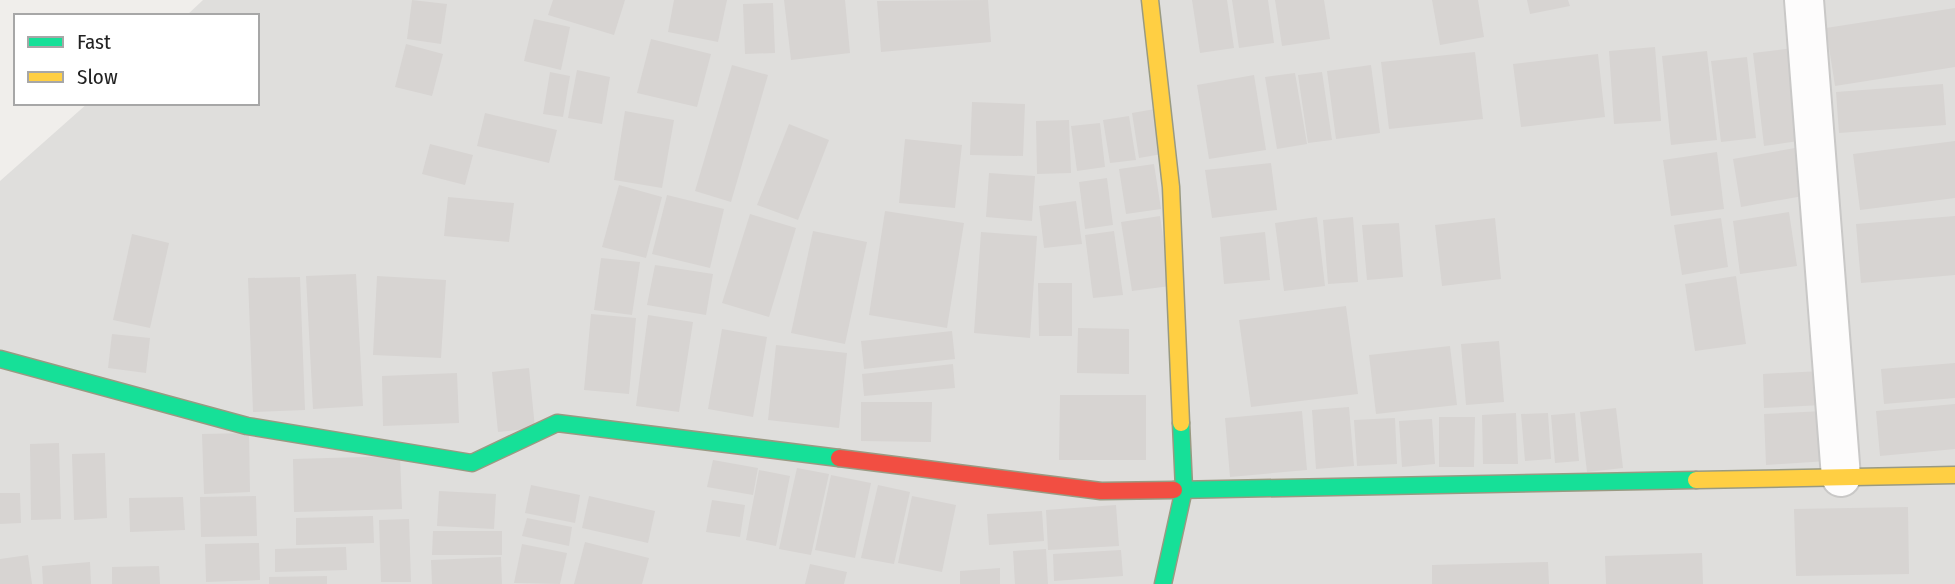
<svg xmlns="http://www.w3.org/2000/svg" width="1955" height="584" font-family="'Fira Sans Condensed',sans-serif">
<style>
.residential{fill:#dfdedc}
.building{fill:#d7d4d2}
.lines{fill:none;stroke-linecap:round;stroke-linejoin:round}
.street-casing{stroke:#c9c8c7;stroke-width:42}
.fast-casing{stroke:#999a82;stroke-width:19}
.slow-casing{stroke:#999a82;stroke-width:19}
.jam-casing{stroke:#999a82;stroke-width:19}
.street{stroke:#fdfcfc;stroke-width:38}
.fast{stroke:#16e098;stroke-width:16}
.slow{stroke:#ffcf43;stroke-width:16}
.jam{stroke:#f24e42;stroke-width:16}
</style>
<rect width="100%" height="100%" fill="#f0eeeb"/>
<polygon class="residential" points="203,0 1955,0 1955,584 0,584 0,181 88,103 257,103 257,16 186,16"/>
<g class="building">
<polygon points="412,0 447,4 441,44 407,39"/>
<polygon points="553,0 625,0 614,35 548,15"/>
<polygon points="674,0 727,0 718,42 668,32"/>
<polygon points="784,0 845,0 850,53 791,60"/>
<polygon points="988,0 991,42 881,52 877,1"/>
<polygon points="1192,0 1227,0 1234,48 1200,53"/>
<polygon points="1232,0 1268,0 1274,43 1239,48"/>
<polygon points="1275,0 1324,0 1330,39 1282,46"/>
<polygon points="1432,0 1478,0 1484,37 1440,45"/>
<polygon points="1527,0 1568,0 1570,6 1530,14"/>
<polygon points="773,3 775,53 745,54 743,4"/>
<polygon points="1955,8 1955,67 1835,86 1826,28"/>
<polygon points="534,19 570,27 561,70 524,61"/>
<polygon points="651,39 711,54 697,107 637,93"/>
<polygon points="406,44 443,54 432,96 395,87"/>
<polygon points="1655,47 1661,121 1614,124 1609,51"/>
<polygon points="1793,48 1805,140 1764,146 1753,53"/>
<polygon points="1707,51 1717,140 1671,145 1662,56"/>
<polygon points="1475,52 1483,119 1389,129 1381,62"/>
<polygon points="1598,54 1605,117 1521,127 1513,64"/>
<polygon points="1747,57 1756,138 1721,142 1711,61"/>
<polygon points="732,65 768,75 731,202 695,191"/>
<polygon points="1371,65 1380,133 1336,139 1327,71"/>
<polygon points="577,70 610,77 602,124 568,118"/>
<polygon points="550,72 570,76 563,117 543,114"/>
<polygon points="1322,72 1332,140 1308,143 1298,75"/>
<polygon points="1295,73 1307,144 1277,149 1265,77"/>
<polygon points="1254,75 1266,150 1209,159 1197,85"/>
<polygon points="1943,84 1946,125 1839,133 1836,92"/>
<polygon points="972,102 1025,104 1023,156 970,155"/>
<polygon points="1155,109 1162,154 1139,158 1132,113"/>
<polygon points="625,111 674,120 662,188 614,180"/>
<polygon points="485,113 557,130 549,163 477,146"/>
<polygon points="1129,116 1136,160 1110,163 1103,120"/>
<polygon points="1069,120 1071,173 1037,174 1036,121"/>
<polygon points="1100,123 1105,167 1077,171 1071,126"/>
<polygon points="789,124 829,140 798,220 757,205"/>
<polygon points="905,139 962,145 955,208 899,203"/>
<polygon points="1955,141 1955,198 1860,210 1853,154"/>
<polygon points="430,144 473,155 465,185 422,174"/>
<polygon points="1795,148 1803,196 1741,207 1733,159"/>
<polygon points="1717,152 1724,209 1671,216 1663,160"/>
<polygon points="1271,163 1277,210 1212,218 1205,170"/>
<polygon points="1154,164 1161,209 1126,214 1119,169"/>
<polygon points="989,173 1035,176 1032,221 986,217"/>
<polygon points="1107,178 1113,225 1085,229 1079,182"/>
<polygon points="619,185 662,197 646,258 602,247"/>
<polygon points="667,195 724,209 710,268 652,254"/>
<polygon points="448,197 514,203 509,242 444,236"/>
<polygon points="1076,201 1082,244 1044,248 1039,206"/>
<polygon points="885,211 964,223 947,328 869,315"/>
<polygon points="1789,212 1797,266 1740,274 1733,221"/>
<polygon points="750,214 796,228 769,317 722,303"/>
<polygon points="1160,216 1170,286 1132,291 1121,222"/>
<polygon points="1955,216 1955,275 1861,283 1856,224"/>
<polygon points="1317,217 1325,286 1284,291 1275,223"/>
<polygon points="1353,217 1358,282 1328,284 1323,220"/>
<polygon points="1495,218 1501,279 1442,286 1435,225"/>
<polygon points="1721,218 1728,267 1682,275 1674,225"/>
<polygon points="1399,223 1403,277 1367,280 1362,225"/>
<polygon points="813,231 867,242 845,344 791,333"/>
<polygon points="1114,231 1123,295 1093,298 1085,235"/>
<polygon points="981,232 1037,236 1030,338 974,333"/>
<polygon points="1265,232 1270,280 1224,284 1220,237"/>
<polygon points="132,234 169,243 150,328 113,320"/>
<polygon points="601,258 640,262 632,315 594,310"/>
<polygon points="655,265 713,274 706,315 647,305"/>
<polygon points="356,274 363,406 313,409 306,276"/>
<polygon points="377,276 446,280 441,358 373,355"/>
<polygon points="1736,276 1746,344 1695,351 1685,284"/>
<polygon points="300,277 305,410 253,412 248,278"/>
<polygon points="1038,283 1072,283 1072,336 1039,336"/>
<polygon points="1346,306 1358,394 1251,407 1239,320"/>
<polygon points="591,314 636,318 629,394 584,390"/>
<polygon points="648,315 693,322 679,412 636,406"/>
<polygon points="1078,328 1129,329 1129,374 1077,373"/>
<polygon points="722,329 767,337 753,417 708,409"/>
<polygon points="952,331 955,359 864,369 861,341"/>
<polygon points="112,334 150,338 146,373 108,368"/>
<polygon points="1499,341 1504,402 1466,405 1461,344"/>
<polygon points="776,345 847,353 839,428 768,420"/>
<polygon points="1450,346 1457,405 1376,414 1369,355"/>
<polygon points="1955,363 1955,398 1884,404 1881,369"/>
<polygon points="953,364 955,388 864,396 862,374"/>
<polygon points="529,368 535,428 498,432 492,372"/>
<polygon points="1821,371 1823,405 1764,408 1763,374"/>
<polygon points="457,373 459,423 383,426 382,376"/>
<polygon points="1060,395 1146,395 1146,460 1059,460"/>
<polygon points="861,402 932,402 931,442 861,441"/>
<polygon points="1955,404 1955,449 1880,456 1876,411"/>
<polygon points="1349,407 1354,466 1316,469 1312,410"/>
<polygon points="1616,408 1623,468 1587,472 1580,412"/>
<polygon points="1302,411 1307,470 1230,477 1225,418"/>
<polygon points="1824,411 1827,461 1766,465 1764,414"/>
<polygon points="1516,413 1518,464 1483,464 1482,415"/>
<polygon points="1548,413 1551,459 1525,461 1521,414"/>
<polygon points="1575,413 1579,461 1555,463 1551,415"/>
<polygon points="1439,417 1475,417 1474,467 1439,467"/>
<polygon points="1395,418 1397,464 1357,466 1354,420"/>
<polygon points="1432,419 1435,464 1402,467 1399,421"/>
<polygon points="249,433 250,492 204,494 202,434"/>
<polygon points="59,443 61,519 31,520 30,444"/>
<polygon points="105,453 107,518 74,520 72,454"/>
<polygon points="400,456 402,509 294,512 293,459"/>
<polygon points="713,460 758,468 753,495 707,487"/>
<polygon points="797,468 829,474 811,555 779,549"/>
<polygon points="759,470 790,476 776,546 746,540"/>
<polygon points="831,475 871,483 855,558 815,550"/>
<polygon points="531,485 580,495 575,523 525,513"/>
<polygon points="878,485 910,492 894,564 861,558"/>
<polygon points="439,491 496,494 494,529 437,526"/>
<polygon points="0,493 20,493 21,523 0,524"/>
<polygon points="256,496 257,536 201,537 200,497"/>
<polygon points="589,496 655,511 648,543 582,528"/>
<polygon points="912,496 956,505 942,572 898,563"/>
<polygon points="183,497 185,530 130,532 129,498"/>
<polygon points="712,500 745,505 740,537 706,532"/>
<polygon points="1116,505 1119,546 1048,550 1046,510"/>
<polygon points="1908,507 1909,574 1796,576 1794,509"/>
<polygon points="1042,511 1044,541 989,545 987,514"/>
<polygon points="373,516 374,543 296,545 296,518"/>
<polygon points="527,518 572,527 569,546 522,536"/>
<polygon points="409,519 411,582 381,582 379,520"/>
<polygon points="433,531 502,531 502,555 432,555"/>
<polygon points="585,542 649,558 642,584 574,584"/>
<polygon points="259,543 260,580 206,582 205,544"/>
<polygon points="522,544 567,553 560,584 514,583"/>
<polygon points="346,547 347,570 275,572 275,549"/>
<polygon points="1046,549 1048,584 1015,584 1013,551"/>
<polygon points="1121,550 1123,576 1054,581 1053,554"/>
<polygon points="1702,553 1703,584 1606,584 1605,556"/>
<polygon points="28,555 32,584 0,584 0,559"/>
<polygon points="501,557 502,584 432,584 431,560"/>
<polygon points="90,562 91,584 43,584 42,566"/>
<polygon points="1548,562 1549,584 1432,584 1432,565"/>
<polygon points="810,564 847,572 844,584 805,584"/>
<polygon points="159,566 160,584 112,584 112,567"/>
<polygon points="1000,568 1000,584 960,584 960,571"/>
<polygon points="327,576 327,584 269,584 269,577"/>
</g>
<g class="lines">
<g class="street-casing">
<polyline id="street" points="1804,0 1841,477"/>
</g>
<g class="fast-casing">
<g id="fast">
<polyline points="0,359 247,426 472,463 557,423 839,458"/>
<polyline points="1174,490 1696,480"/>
<polyline points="1163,584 1184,489 1181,423"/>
</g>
</g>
<g class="slow-casing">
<g id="slow">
<polyline points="1150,0 1171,187 1181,423"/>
<polyline points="1696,480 1955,475"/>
</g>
</g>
<g class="jam-casing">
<polyline id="jam" points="839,458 1101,491 1174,490"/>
</g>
<use href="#street" class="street"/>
<use href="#fast" class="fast"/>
<use href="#slow" class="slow"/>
<use href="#jam" class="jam"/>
</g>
<rect x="14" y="14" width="245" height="91" fill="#ffffff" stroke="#a7a7a7" stroke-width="2"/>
<rect x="28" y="37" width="35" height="10" fill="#16e098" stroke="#a7a7a7" stroke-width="2"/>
<text x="77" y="49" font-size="21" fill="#222222">Fast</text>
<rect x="28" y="72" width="35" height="10" fill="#ffcf43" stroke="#a7a7a7" stroke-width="2"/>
<text x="77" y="84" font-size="21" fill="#222222">Slow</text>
</svg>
